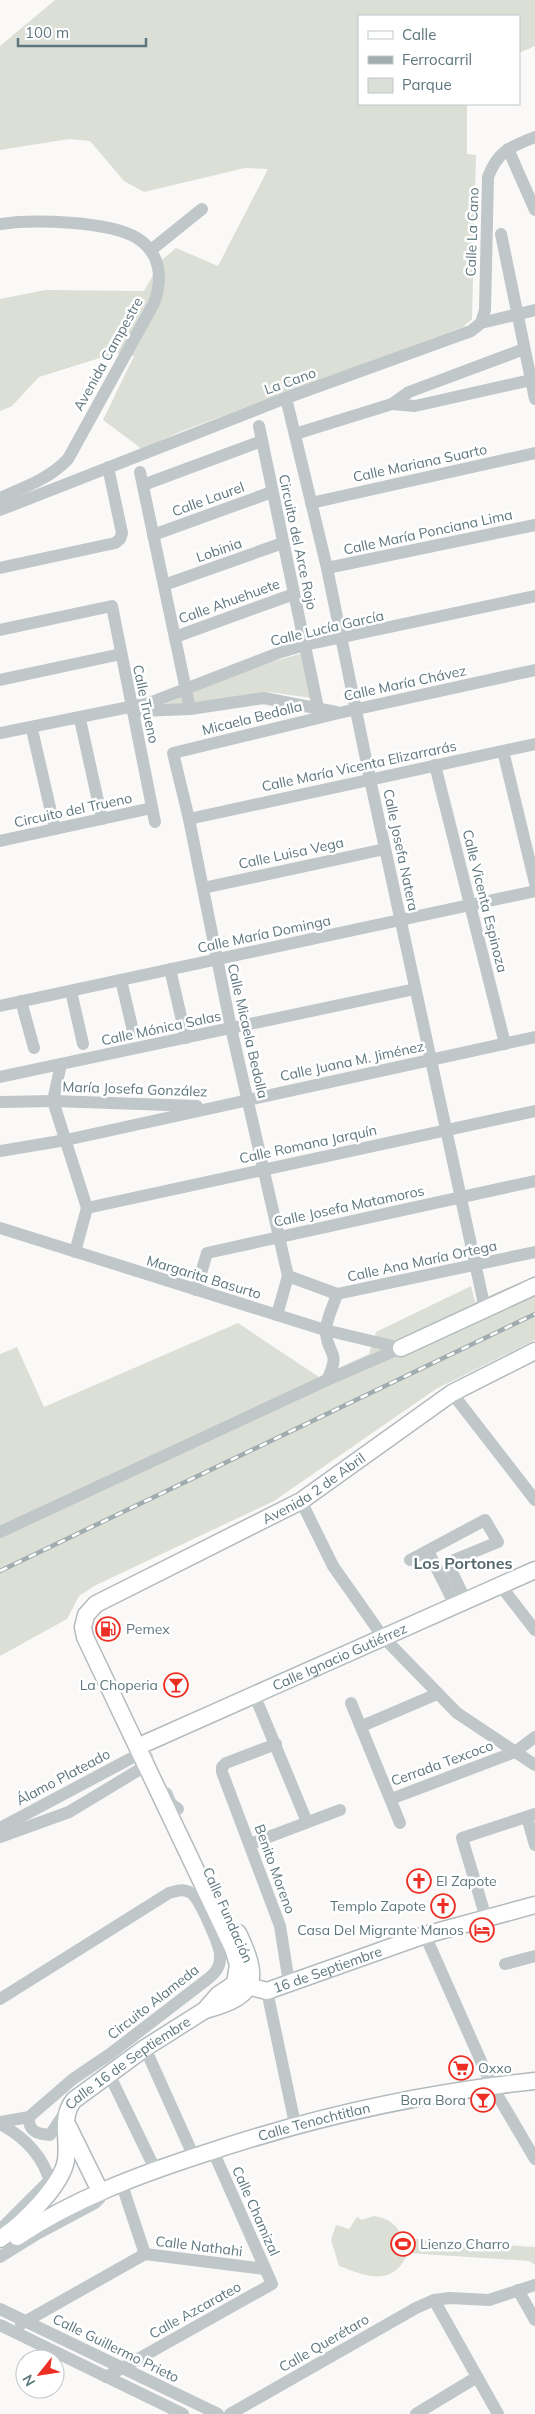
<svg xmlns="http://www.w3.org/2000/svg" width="535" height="2414" font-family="Mulish,sans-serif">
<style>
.green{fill:#dbdfd6}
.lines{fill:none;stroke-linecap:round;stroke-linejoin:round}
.major-casing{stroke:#b3bbbe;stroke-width:19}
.minor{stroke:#c0c7c9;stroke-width:12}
.major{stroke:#fff;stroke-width:16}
.rail-casing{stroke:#a1acb0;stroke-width:4.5}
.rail{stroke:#fff;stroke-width:2.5;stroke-dasharray:8;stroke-linecap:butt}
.labels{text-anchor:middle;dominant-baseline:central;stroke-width:5;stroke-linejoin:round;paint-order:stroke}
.street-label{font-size:14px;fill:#5e767e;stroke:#fff}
.poi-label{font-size:14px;fill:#5e767e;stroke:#fff;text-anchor:start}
.quarter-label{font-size:16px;font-weight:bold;fill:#55686e;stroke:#fff}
</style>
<rect width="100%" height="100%" fill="#faf9f7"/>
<g class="green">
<polygon points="55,0 535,0 535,46 519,53 519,16 359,16 359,104 467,104 467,154 476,155 472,319 463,327 182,431 142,449 103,420 134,356 116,353 39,377 12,406 0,411 0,299 45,290 144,291 162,260 176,248 218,266 268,169 245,168 144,192 124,181 90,141 69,139 0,150 0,46"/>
<polygon points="303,653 311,698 269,692 198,706 156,705 268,663"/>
<polygon points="535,1276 535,1340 436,1389 274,1501 96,1585 79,1596 67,1619 0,1656 0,1354 17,1347 44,1407 238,1323 319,1377 369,1354 376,1332 471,1286 475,1302"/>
<path d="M374,2216C390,2219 396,2224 403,2238L535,2247V2265L529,2261L408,2253C393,2288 366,2276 339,2266L331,2240L336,2225L349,2229L357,2217L362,2220Z"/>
</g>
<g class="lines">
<g class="major-casing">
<g id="major">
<polyline points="401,1348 535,1286"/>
<path id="s1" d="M146,1743L535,1570"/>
<path id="s2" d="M240,1984L267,1991L425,1935L535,1905"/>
<path d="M205,2010C258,1996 260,1979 238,1933"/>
<polyline points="68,2126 100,2191"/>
<path id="s3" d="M17,2237C74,2199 138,2175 203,2154C313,2117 419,2093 535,2081"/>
<path id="s4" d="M0,2239C21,2225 62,2186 66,2160C69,2140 60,2116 74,2100L145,2048L205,2010L218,1995L230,1987L235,1983L238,1965L233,1948L85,1637L83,1627L86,1615L96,1604L301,1501L452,1393L535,1351"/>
</g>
</g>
<g class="minor">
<polyline points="508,149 535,210"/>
<path d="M0,224C33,219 109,221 137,238C161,253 163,279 154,303L68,459C49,479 25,487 0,498"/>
<polyline points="501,234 535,399"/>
<polyline points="151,250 202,209"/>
<path d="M481,323L485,310L488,177C498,151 510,147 535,137"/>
<polyline points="286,398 327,568 370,779 485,1309"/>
<polyline points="392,404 415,406 535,379"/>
<polyline points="259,426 318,708"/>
<polyline points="295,434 392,404 409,392 524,349"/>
<polyline points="140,472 190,709"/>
<polyline points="143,485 262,441"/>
<polyline points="311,503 535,453"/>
<polyline points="0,510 286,398 471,331 481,323 535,310"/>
<polyline points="153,535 272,492"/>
<polyline points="0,568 115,543 120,539 122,533 108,467"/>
<polyline points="327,568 535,525"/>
<polyline points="164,585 283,543"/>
<polyline points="0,630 112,606 155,822"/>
<polyline points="175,637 294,594"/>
<polyline points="0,680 121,654"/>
<polyline points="141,711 190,709 264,698 336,712"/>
<polyline points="81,724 102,819"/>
<polyline points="0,733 149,703 281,652 305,645 535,596"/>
<polyline points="33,734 55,829"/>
<polyline points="503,751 535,883"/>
<polyline points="435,765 505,1044"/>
<polyline points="189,819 535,744"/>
<polyline points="0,841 152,808"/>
<polyline points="203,888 385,849"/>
<polyline points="170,969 186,1038"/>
<polyline points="121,980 133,1031"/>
<polyline points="71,991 83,1044"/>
<polyline points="21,1001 34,1048"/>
<polyline points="0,1006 535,891"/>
<polyline points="61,1064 53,1101 87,1208 75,1252"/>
<polyline points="0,1077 415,989"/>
<polyline points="0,1102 53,1101 197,1106"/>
<polyline points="0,1151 66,1140 535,1037"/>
<polyline points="87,1208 535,1111"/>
<polyline points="0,1228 325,1330 401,1348"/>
<polyline points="288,1276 337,1294 535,1252"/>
<polyline points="196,1290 207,1253 535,1181"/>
<polyline points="277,1315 288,1276 231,1028 189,819 173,753 339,713 535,670"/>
<path d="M327,1380C342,1349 327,1356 326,1332C325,1321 334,1305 337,1294"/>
<polyline points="452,1393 535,1500"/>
<polyline points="301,1501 333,1566 383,1637 457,1713 535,1765"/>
<polyline points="0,1532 327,1380 401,1348"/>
<polyline points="428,1551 455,1605"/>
<polyline points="410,1560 485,1520 498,1542 454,1560 452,1572 466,1601"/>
<polyline points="500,1585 535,1630"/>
<polyline points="351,1703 400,1823"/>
<polyline points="259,1706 307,1822"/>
<polyline points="362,1726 437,1694"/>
<polyline points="276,1744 226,1763 222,1767 222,1772 280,1926 289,1983"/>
<polyline points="166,1793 171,1804 178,1809"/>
<polyline points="391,1799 515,1752 535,1737"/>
<polyline points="527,1817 535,1845"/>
<polyline points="0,1828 141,1753 146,1759"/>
<polyline points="0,1837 69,1812 147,1765 147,1757"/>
<polyline points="250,1844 340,1810"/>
<polyline points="486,1918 462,1838 535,1814"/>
<polyline points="425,1935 492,2086 535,2159"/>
<polyline points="505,1964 535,1956"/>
<polyline points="267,1991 295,2124"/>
<path d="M0,1999L169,1893C177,1891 183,1888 191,1893C199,1898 220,1945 220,1955C221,1966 216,1972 209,1978L110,2054L73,2079L29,2117L0,2122"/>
<polyline points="145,2048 194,2157"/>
<polyline points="109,2074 155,2169"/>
<path d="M29,2117C28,2132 38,2134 50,2135L66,2111"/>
<path d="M0,2124C25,2137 45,2158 51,2186"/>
<polyline points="121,2182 145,2254"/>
<polyline points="3,2227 58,2172"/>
<polyline points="145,2254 265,2269"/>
<polyline points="0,2257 37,2234 95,2203 100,2198 100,2192"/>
<polyline points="518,2290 535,2320"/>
<polyline points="434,2300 498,2414"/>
<polyline points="0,2309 218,2414"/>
<polyline points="21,2324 145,2254"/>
<polyline points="0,2325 183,2414"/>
<polyline points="106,2377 272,2284 213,2151"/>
<polyline points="230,2414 416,2308 434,2300 450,2298 489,2300 535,2285"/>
<polyline points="416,2414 477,2377"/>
</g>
<use href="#major" class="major"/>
<g class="rail-casing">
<polyline id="rail" points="0,1571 535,1314"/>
</g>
<use href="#rail" class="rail"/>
</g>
<defs>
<g id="fuel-ring" transform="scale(1.25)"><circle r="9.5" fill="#fff" stroke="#ed2e24" stroke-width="1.5"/><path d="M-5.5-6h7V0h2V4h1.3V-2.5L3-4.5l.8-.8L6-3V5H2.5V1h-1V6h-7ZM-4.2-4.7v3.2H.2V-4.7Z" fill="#ed2e24"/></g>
<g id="bar-ring" transform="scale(1.25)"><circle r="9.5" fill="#fff" stroke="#ed2e24" stroke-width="1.5"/><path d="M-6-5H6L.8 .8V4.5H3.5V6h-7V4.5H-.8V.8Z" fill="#ed2e24"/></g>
<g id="church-ring" transform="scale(1.25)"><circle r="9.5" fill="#fff" stroke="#ed2e24" stroke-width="1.5"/><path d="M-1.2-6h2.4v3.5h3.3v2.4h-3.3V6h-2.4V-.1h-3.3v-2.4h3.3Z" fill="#ed2e24"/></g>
<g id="hotel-ring" transform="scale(1.25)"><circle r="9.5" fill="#fff" stroke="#ed2e24" stroke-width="1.5"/><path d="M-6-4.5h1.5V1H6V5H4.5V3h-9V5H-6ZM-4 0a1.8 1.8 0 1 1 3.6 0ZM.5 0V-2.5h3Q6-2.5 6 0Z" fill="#ed2e24"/></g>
<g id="supermarket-ring" transform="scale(1.25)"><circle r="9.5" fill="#fff" stroke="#ed2e24" stroke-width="1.5"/><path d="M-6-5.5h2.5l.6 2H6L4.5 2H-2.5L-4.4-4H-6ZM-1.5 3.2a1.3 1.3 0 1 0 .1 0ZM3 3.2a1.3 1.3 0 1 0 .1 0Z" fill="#ed2e24"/></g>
<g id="stadium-ring" transform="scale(1.25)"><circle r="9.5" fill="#fff" stroke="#ed2e24" stroke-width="1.5"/><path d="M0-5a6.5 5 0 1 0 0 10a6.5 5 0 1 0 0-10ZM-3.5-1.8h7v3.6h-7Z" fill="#ed2e24"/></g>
</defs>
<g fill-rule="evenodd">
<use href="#fuel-ring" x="108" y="1629"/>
<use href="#bar-ring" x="176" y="1685"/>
<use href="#church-ring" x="419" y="1881"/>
<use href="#church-ring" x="443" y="1906"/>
<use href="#hotel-ring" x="482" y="1930"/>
<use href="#supermarket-ring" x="461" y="2068"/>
<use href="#bar-ring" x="483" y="2100"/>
<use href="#stadium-ring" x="403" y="2244"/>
</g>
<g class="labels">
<g class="street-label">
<text transform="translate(472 232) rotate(-88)">Calle La Cano</text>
<text transform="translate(108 354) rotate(-61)">Avenida Campestre</text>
<text transform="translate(290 381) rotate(-20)">La Cano</text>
<text transform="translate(420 463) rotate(-12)">Calle Mariana Suarto</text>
<text transform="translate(208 499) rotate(-20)">Calle Laurel</text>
<text transform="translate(428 532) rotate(-12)">Calle María Ponciana Lima</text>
<text transform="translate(298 542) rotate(78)">Circuito del Arce Rojo</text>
<text transform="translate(219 550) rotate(-19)">Lobinia</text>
<text transform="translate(229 601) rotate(-20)">Calle Ahuehuete</text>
<text transform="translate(327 628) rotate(-13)">Calle Lucía García</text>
<text transform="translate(405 683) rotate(-12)">Calle María Chávez</text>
<text transform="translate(146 704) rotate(78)">Calle Trueno</text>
<text transform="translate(252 718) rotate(-14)">Micaela Bedolla</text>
<text transform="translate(359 766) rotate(-12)">Calle María Vicenta Elizarrarás</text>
<text transform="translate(73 810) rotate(-12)">Circuito del Trueno</text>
<text transform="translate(401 850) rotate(78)">Calle Josefa Natera</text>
<text transform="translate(291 853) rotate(-12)">Calle Luisa Vega</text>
<text transform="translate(485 901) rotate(76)">Calle Vicenta Espinoza</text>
<text transform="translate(264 934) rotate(-12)">Calle María Dominga</text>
<text transform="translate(161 1028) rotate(-12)">Calle Mónica Salas</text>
<text transform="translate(248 1031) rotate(77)">Calle Micaela Bedolla</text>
<text transform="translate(352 1061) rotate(-12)">Calle Juana M. Jiménez</text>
<text transform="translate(135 1089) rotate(2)">María Josefa González</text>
<text transform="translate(308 1144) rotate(-12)">Calle Romana Jarquín</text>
<text transform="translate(349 1206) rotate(-12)">Calle Josefa Matamoros</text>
<text transform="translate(422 1261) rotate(-12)">Calle Ana María Ortega</text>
<text transform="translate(204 1277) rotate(17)">Margarita Basurto</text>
<text stroke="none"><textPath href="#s4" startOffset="1031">Avenida 2 de Abril</textPath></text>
<text stroke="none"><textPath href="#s1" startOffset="212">Calle Ignacio Gutiérrez</textPath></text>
<text transform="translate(442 1763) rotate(-20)">Cerrada Texcoco</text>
<text transform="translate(63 1777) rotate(-28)">Álamo Plateado</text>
<text transform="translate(275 1869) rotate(70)">Benito Moreno</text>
<text transform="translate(228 1915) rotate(66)">Calle Fundación</text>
<text stroke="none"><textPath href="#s2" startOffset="92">16 de Septiembre</textPath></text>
<text transform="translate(153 2002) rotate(-38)">Circuito Alameda</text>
<text stroke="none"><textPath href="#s4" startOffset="232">Calle 16 de Septiembre</textPath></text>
<text stroke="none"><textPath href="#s3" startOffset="320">Calle Tenochtitlan</textPath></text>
<text transform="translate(256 2211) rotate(66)">Calle Chamizal</text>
<text transform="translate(199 2246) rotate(7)">Calle Nathahi</text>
<text transform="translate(195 2310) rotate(-29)">Calle Azcarateo</text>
<text transform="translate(324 2343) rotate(-30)">Calle Querétaro</text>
<text transform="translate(116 2348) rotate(26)">Calle Guillermo Prieto</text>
</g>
<g class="poi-label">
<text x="126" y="1629">Pemex</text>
<text x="158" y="1685" text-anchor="end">La Choperia</text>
<text x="436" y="1881">El Zapote</text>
<text x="426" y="1906" text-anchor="end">Templo Zapote</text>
<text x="464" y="1930" text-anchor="end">Casa Del Migrante Manos</text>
<text x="478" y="2068">Oxxo</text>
<text x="466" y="2100" text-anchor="end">Bora Bora</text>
<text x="420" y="2244">Lienzo Charro</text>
</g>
<g class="quarter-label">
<text x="463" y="1563">Los Portones</text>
</g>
</g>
<rect x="358" y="15" width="162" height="90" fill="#ffffff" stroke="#bfc8cb"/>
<rect x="368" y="31" width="25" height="8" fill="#ffffff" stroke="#bfc8cb"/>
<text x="402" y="40" font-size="15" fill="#5e767e">Calle</text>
<rect x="368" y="56" width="25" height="8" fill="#a1acb0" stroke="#bfc8cb"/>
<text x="402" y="65" font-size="15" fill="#5e767e">Ferrocarril</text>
<rect x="368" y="78" width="25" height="15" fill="#dbdfd6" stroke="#bfc8cb"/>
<text x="402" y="90" font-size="15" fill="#5e767e">Parque</text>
<g transform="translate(40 2374) rotate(240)"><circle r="24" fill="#ffffff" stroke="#bfc8cb"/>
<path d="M0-4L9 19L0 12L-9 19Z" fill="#ed2e24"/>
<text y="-8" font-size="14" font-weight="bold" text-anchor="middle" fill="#5e767e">N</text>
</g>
<path d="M18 38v8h128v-8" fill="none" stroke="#5e767e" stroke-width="2.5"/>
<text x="25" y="38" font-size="15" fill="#5e767e" stroke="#ffffff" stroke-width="4" paint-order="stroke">100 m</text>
</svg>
